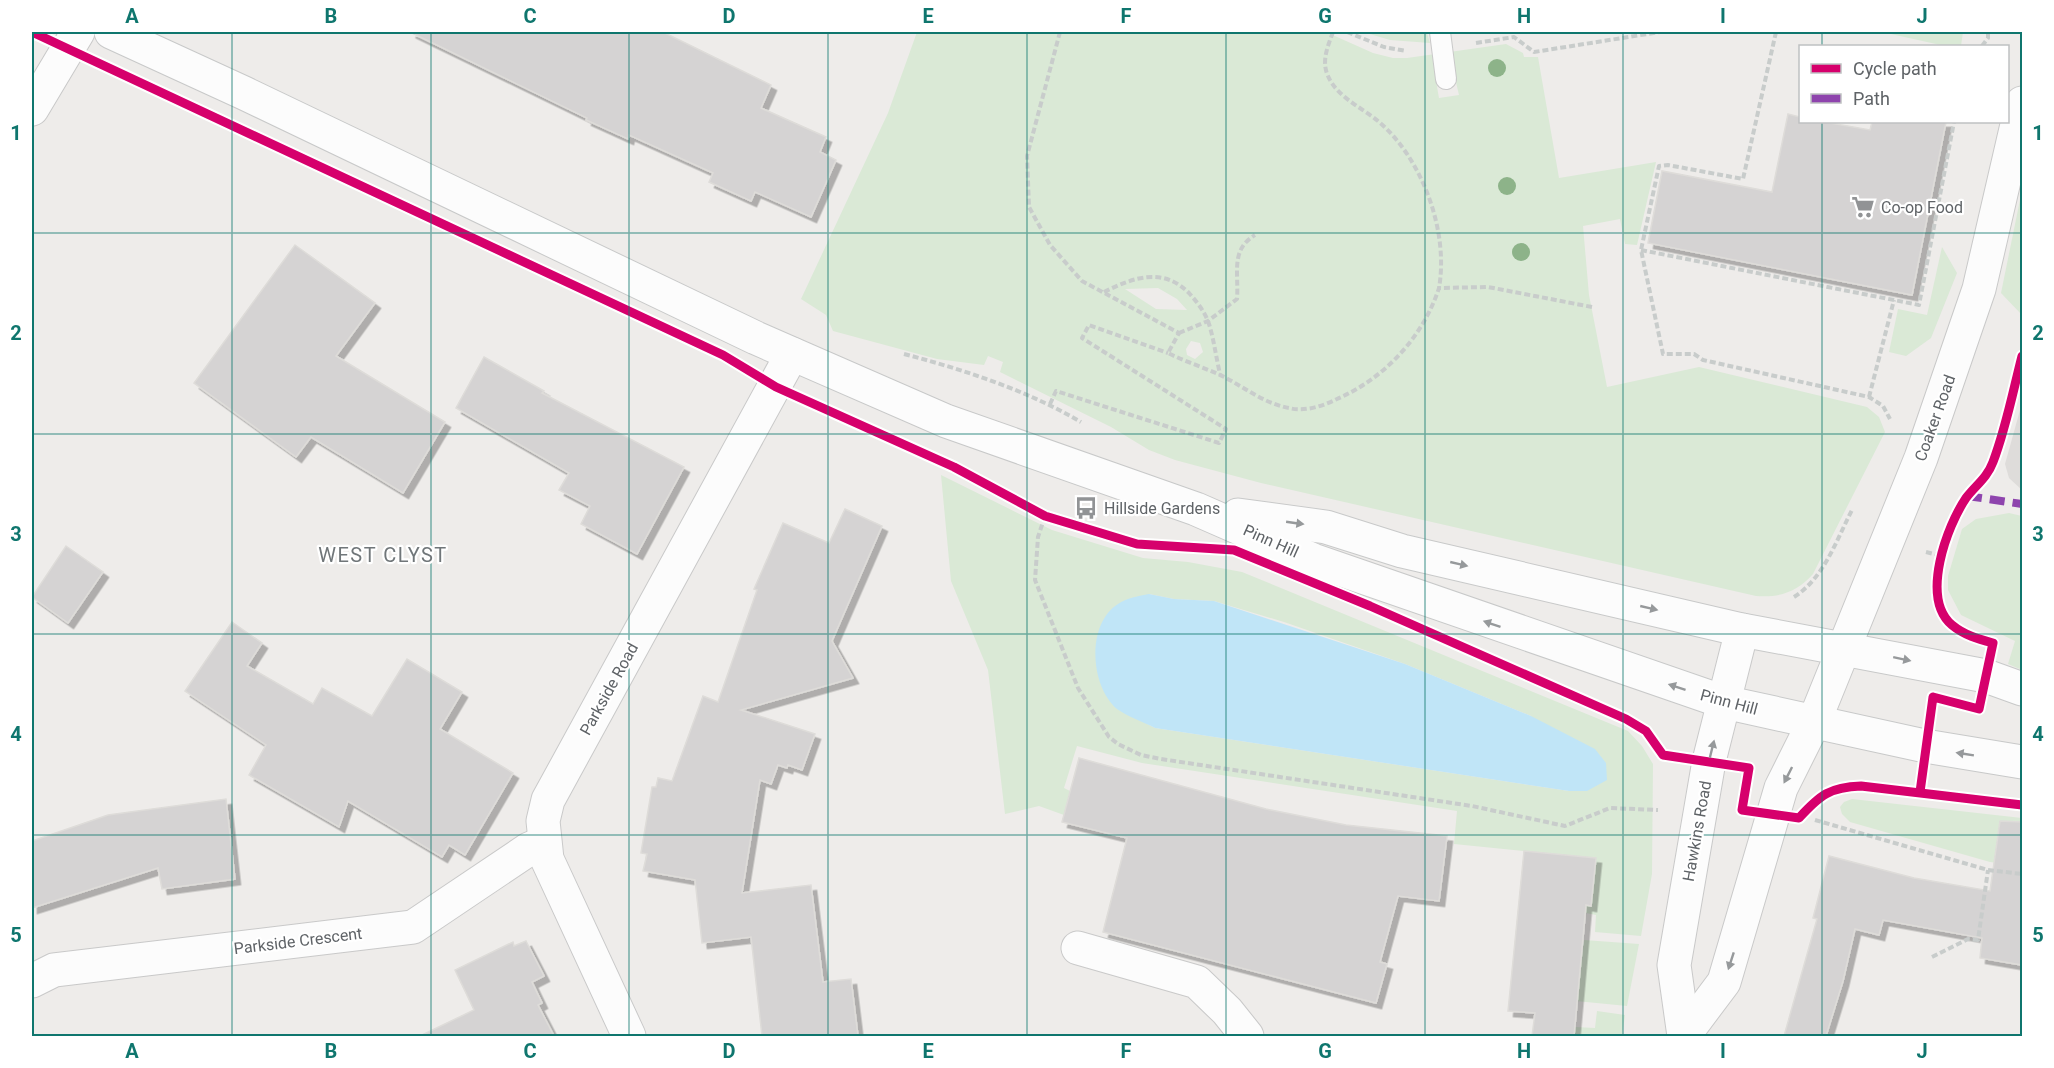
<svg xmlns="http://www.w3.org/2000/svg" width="2054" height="1068" font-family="Roboto,sans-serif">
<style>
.industrial{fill:#dedcda}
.green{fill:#dae9d6;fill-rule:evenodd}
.water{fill:#c0e5f7}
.building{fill:#d5d3d3;stroke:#dedcd9;stroke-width:1.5;filter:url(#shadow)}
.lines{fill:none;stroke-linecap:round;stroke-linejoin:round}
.lane-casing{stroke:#c9c9c9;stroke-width:22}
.street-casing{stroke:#c9c9c9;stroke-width:35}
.secondary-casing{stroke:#c8c9c9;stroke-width:35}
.path{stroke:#c8cccb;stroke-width:4;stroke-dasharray:6 3;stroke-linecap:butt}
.lane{stroke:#fcfcfc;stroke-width:20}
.street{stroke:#fcfcfc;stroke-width:33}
.secondary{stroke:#fcfcfc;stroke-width:33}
.quiet{stroke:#8e44ad;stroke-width:8;stroke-dasharray:15 8;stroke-linecap:butt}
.cycleway-casing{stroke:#fff;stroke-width:13}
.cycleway{stroke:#d6006c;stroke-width:9}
.tree{fill:#8db389}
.oneway{fill:#96999b}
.grid{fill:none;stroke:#0f766e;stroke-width:1.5;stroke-opacity:0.55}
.labels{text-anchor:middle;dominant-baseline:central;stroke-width:4.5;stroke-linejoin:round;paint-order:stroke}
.poi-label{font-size:16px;fill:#5f6367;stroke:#fff;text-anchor:start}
.street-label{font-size:16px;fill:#5f6367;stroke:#fff}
.quarter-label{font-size:20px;letter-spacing:1.5px;fill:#707679;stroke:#fff}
.neatline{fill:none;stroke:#0f766e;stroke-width:2}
.grid-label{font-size:20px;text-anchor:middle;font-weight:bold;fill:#0f766e}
</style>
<defs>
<filter id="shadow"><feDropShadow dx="5.5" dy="5.5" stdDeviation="0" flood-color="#0004"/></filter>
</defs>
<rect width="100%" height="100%" fill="#eeecea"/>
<polygon class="industrial" points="2022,403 2022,490 2009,478 2005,464"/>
<g class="green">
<path d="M917,32H1326L1373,53L1393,58H1407L1506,44L1523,53L1524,57H1538L1559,178L1656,162L1637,245L1625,244L1620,219L1583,226L1589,295L1607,387L1699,367L1867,407L1879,417L1885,432L1813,574C1797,592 1779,598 1756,596L1261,483L1175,460L1149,450L1111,427L1000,372L1003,362L988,356L984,365L937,359L833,331L826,315L801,299L888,113ZM1455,78L1459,95L1439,98L1436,81ZM1158,288L1177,299L1187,310L1156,309L1125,289ZM1191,341L1200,343L1203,352L1195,359L1187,355L1186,349Z"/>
<polygon points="1363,32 1427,33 1430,43 1390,40"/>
<polygon points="1882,32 1963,32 1961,46 1945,46"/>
<polygon points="2022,190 2022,315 2001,293"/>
<polygon points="1942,247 1957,273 1931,338 1906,356 1889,352 1898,309 1927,315"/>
<path d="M941,475L1052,530L1143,558L1188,562L1242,572L1628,731L1642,746L1653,764L1652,874L1641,936L1595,932L1596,915L1581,912V905L1591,906L1595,858L1454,844L1457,811L1142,763L1077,746L1064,788L1070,791L1064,815L1039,806L1005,814L988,670L951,581ZM1149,594L1174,599L1214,601L1284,622L1405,664L1531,716L1569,791L1155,728L1117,708L1104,688Z"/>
<polygon points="2009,513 2022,516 2022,670 2008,664 2015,641 1961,615 1948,590 1948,576 1962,529 1976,519"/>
<polygon points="1852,799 2022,818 2022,866 1990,862 1850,822 1842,814 1840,807 1844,802"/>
<polygon points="1584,940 1639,944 1627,1006 1576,1001 1566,962 1581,963"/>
<polygon points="1597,1011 1625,1015 1622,1036 1574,1036 1575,1027 1595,1028"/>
</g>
<path class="water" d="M1149,594L1174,599L1214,601L1405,664L1531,716L1595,749L1606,763L1607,780L1587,791H1569L1155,728C1144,722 1128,717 1117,709C1090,686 1086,624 1118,604C1126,598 1139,596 1149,594Z"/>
<g class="building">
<polygon points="410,32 663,32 771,85 761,108 826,137 820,152 836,160 811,217 755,192 751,201 709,182 713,173 629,135 628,139 586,120 587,118"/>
<polygon points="1788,114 1800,117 1800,122 1825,122 1870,130 1872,122 1946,122 1912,295 1648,243 1662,171 1772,192"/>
<polygon points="295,245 375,303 336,356 445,422 403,493 311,437 296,457 194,383"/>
<polygon points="484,357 544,391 542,393 684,467 637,554 581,524 590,506 559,490 569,473 456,408"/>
<polygon points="845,509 882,526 832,641 853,678 741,710 815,734 802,770 788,765 787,768 778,765 771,784 760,780 742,893 811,885 823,982 851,979 858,1036 762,1036 751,937 702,943 695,880 643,871 647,854 641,853 652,787 656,787 658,778 672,781 703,696 718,702 757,590 754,589 783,523 829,543"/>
<polygon points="66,546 103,572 68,623 32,597"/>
<polygon points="232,622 262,643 247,666 313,704 322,688 372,716 407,659 462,692 440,729 513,773 465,855 449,845 442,857 348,801 339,827 249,775 266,745 185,691"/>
<polygon points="1079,758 1266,809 1346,825 1447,836 1439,901 1398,896 1380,962 1387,964 1376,1003 1103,932 1127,838 1062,822"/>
<polygon points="226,799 235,879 162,889 158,868 32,908 32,841 108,815"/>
<polygon points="2000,821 2022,822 2022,965 1980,958 1982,938 1883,920 1879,935 1855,929 1843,981 1826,1036 1784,1036 1817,919 1813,918 1829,856 1914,878 1990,891"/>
<polygon points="1524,851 1596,858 1591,906 1586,905 1574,1036 1532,1036 1535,1013 1508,1011"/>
<polygon points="526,941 544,976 532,982 542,1003 538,1005 554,1036 420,1036 474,1010 455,970 513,942 514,946"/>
</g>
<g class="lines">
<g class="lane-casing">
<polyline id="lane" points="1440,32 1446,79"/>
</g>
<g class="street-casing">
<g id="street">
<polyline points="32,109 78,32"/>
<polyline points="1078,948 1197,982 1227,1011 1247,1036"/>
<polyline points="32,981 54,970 413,927 529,849 543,843"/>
<polyline points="1685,1034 1724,982 1781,788 1814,722 1921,458 1979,289 2022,103"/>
<polyline points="629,1036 547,859 543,821 548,800 792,354"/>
<polyline points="1684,1036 1674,965 1709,761 1742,630"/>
</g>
</g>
<g class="secondary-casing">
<g id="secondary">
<polyline points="111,32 244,93 756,338 946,421 1196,509 1313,560 1724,702 1925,746 2022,762"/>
<polyline points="1238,515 1326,527 1402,551 1742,630 1986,676 2022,689"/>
</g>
</g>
<g class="path">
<path d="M1060,32L1027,156L1029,207L1050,245L1082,281L1179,333L1168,353C1184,361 1202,367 1218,374C1242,385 1262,403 1289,408C1305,412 1323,406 1337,399C1385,378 1423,337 1439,288L1488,287L1592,307"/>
<path d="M1333,32C1328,46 1321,61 1328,76C1337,97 1361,107 1378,121C1422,158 1449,231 1439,288"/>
<polyline points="1347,32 1384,47 1406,51"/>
<polyline points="1776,32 1743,179 1668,165 1659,166 1641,250 1663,354 1694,354 1703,360 1869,397 1883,406 1890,419"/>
<polyline points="1476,43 1514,37 1534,52 1660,32"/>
<polyline points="1982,46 1988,38 1988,32"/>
<polyline points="1641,250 1919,305 1954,122"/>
<path d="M1104,292C1134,277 1163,267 1189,293C1197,302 1205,312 1209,324C1214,340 1216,357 1220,374"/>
<path d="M1179,333L1208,321L1237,299C1239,273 1230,250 1255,235"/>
<path d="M904,354C965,370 1026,390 1081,422"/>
<polyline points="1869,397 1894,300"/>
<polyline points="1050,404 1056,391 1219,443 1226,429 1082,338 1089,325 1168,353"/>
<polyline points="1045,516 1038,537 1035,580 1078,688 1109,737 1118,744 1141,755 1161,759 1472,806 1565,826 1610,808 1658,810"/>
<polyline points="1926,552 1942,556"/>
<path d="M1794,597C1824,578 1836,541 1852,510"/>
<polyline points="1815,820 1988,870 2022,874"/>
<polyline points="1932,957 1968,939 1978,940 1988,870"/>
</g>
<use href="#lane" class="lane"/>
<use href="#street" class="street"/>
<use href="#secondary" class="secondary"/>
<polyline class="quiet" points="1967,496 2022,504"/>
<g class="cycleway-casing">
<g id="cycleway">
<path d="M32,32L723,355L776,387L954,467L1045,516L1137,544L1234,550L1370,606L1626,719L1646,731L1663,755L1749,768L1742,810L1799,818C1820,795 1830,787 1861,786L2022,805"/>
<path d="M1920,792L1933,697L1979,709L1993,643C1978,639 1964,635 1952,625C1920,598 1947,526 1966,498C1976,485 1987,478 1993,462C2006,428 2013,391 2022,356"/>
</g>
</g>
<use href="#cycleway" class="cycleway"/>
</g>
<g class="tree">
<circle cx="1497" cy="68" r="9"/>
<circle cx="1507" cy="186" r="9"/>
<circle cx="1521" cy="252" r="9"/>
</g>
<defs><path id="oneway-solid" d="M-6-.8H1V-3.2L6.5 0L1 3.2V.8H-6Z" transform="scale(1.5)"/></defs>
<g class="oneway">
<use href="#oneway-solid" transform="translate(1295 523) rotate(8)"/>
<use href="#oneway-solid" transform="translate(1459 564) rotate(13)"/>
<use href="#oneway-solid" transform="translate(1649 608) rotate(13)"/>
<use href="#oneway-solid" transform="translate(1492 624) rotate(-161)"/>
<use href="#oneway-solid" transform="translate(1902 659) rotate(12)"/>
<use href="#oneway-solid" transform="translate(1677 687) rotate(-162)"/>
<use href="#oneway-solid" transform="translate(1712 749) rotate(-76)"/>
<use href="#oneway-solid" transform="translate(1965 754) rotate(-171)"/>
<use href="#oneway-solid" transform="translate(1788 775) rotate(117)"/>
<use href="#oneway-solid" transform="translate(1731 961) rotate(108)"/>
</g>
<path class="grid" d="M232,32V1036M431,32V1036M629,32V1036M828,32V1036M1027,32V1036M1226,32V1036M1425,32V1036M1623,32V1036M1822,32V46M1822,122V1036M32,233H2022M32,434H2022M32,634H2022M32,835H2022"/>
<defs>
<g id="supermarket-bare" transform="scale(1.8)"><path d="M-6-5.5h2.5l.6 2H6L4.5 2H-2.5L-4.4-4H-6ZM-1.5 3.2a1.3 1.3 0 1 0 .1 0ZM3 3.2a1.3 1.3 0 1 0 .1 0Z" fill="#919395" stroke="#fff" stroke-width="2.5" paint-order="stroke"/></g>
<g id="bus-bare" transform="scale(1.8)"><path d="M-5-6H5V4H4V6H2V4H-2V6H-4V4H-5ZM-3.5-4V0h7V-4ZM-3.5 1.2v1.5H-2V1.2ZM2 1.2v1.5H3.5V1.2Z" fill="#919395" stroke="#fff" stroke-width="2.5" paint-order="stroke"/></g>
</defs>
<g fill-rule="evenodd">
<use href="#supermarket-bare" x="1863" y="207"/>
<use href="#bus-bare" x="1086" y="508"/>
</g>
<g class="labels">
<g class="poi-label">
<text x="1881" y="207">Co-op Food</text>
<text x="1104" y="508">Hillside Gardens</text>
</g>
<g class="street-label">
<text transform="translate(1935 418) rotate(-70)">Coaker Road</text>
<text transform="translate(1271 541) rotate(24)">Pinn Hill</text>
<text transform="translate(609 689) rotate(-61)">Parkside Road</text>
<text transform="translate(1729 702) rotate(15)">Pinn Hill</text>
<text transform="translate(1697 831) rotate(-80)">Hawkins Road</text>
<text transform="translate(298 941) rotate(-7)">Parkside Crescent</text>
</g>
<g class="quarter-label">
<text x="383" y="555">WEST CLYST</text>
</g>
</g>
<rect width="2054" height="1068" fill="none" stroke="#ffffff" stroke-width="66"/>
<rect x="1799" y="45" width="210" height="78" fill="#ffffff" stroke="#bfc1c2" stroke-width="1.5"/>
<rect x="1811" y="64" width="30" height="9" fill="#d6006c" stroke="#bfc1c2" stroke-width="1.5"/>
<text x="1853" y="75" font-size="18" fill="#5f6367">Cycle path</text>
<rect x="1811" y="94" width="30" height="9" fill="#8e44ad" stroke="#bfc1c2" stroke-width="1.5"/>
<text x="1853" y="105" font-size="18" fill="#5f6367">Path</text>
<rect x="33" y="33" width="1988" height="1002" class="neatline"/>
<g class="grid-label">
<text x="132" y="23">A</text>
<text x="331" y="23">B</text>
<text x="530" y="23">C</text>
<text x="729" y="23">D</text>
<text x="928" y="23">E</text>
<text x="1126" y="23">F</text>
<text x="1325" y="23">G</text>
<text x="1524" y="23">H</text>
<text x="1723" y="23">I</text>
<text x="1922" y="23">J</text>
<text x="16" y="140">1</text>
<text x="2038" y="140">1</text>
<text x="16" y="340">2</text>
<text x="2038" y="340">2</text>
<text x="16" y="541">3</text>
<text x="2038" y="541">3</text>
<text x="16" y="741">4</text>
<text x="2038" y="741">4</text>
<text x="16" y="942">5</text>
<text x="2038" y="942">5</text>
<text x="132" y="1058">A</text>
<text x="331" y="1058">B</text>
<text x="530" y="1058">C</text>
<text x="729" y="1058">D</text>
<text x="928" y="1058">E</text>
<text x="1126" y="1058">F</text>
<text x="1325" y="1058">G</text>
<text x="1524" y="1058">H</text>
<text x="1723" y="1058">I</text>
<text x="1922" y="1058">J</text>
</g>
</svg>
